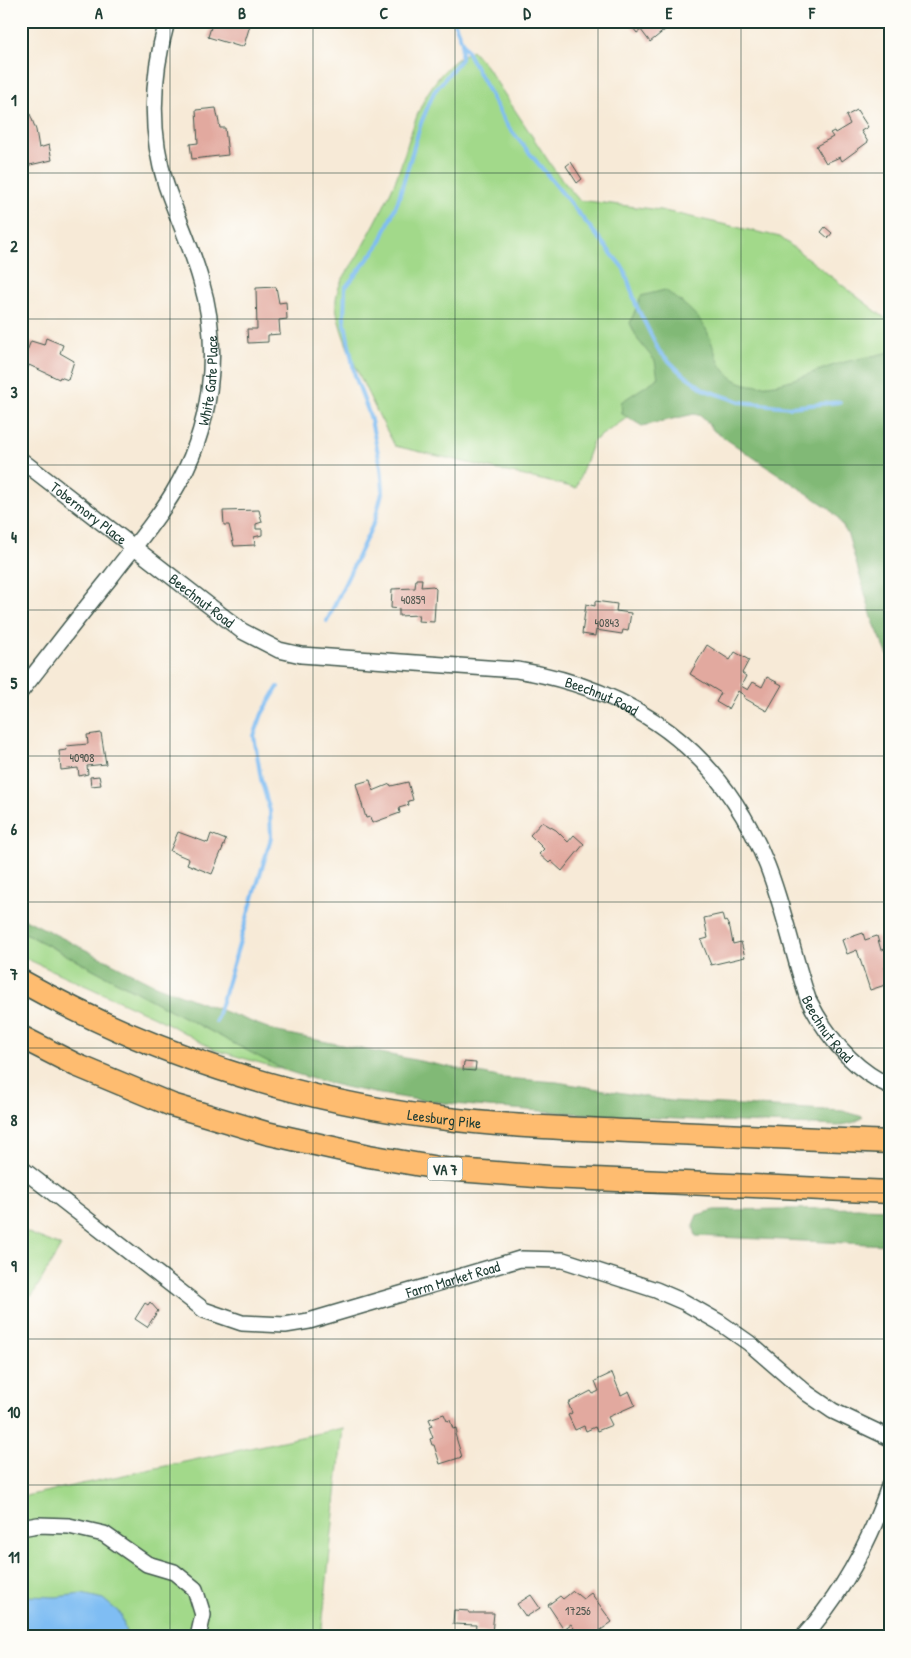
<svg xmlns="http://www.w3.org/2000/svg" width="911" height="1658" font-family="'Patrick Hand',sans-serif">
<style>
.green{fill:#a2d98a;stroke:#608b5f}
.forest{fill:#81b976;stroke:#507b55}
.water{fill:#7fbdf3;stroke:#4f7d94}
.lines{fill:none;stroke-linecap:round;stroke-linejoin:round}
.stream{stroke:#7fbdf3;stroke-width:4}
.building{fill:#e2a99f}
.minor-casing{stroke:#3f574c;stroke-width:18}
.highway-casing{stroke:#3f574c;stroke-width:25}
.minor{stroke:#fff;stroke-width:15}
.highway{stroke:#febc70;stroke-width:22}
.grid{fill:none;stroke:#1f3d34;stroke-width:1;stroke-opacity:0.55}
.labels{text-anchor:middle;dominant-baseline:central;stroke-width:4.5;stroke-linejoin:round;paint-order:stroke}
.number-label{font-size:12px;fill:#50584f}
.shield{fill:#fdfcf7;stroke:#62766e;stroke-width:1}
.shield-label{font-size:14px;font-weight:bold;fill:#1f3d34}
.street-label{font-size:15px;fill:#1f3d34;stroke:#fdfcf7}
.neatline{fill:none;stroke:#1f3d34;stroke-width:2}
.grid-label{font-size:16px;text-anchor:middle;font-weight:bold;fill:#1f3d34}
</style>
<rect width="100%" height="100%" fill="#fdfcf7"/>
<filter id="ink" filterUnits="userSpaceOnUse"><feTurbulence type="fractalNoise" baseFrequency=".02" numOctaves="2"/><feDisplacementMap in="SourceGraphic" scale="10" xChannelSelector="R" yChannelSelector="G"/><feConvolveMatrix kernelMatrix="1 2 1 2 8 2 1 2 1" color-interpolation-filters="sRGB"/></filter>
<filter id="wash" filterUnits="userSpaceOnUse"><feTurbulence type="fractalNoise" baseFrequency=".0096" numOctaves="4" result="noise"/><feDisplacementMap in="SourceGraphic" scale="20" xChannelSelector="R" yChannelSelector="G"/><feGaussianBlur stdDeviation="1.12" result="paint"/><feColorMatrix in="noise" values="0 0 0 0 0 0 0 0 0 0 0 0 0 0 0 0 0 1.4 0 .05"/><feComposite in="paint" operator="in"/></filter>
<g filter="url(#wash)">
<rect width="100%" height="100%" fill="#f7ead7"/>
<g class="green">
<path d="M472,50L486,66L555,171L579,200L660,210L780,237L890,322V373L643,407L593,441L576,488L395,446C379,416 333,330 336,299C338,281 350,269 358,255C369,234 381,213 391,191C407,157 411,116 433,85C444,69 455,59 472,50Z"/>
<polygon points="21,931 284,1070 215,1050 165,1022 27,959 21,956"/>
<polygon points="21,1230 61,1246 32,1296 21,1292"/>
<polygon points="343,1428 321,1637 21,1637 21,1497"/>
</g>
<g class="forest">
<path d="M665,290C679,300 697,313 706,329C712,340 714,353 720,364C745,407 803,374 838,364C855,359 873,356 890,352V660L873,621L848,535L838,518L829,508L714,431L702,416L694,414L642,426L622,414L621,402L658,378L655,361L638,340L630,323L641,296Z"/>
<path d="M21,917L155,985L278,1032L503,1078L557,1082L671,1101L843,1111L863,1117L855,1122L839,1126C740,1122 640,1118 541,1111C455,1105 366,1098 284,1070L21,931Z"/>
<polygon points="861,1208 890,1209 890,1245 696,1236 693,1225 697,1215 715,1210"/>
</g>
<polygon class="water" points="82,1594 103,1599 121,1614 127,1637 21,1637 21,1596 56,1597"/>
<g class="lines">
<g class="stream">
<polyline points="454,21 462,42 506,124 624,269 637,307 659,351 679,371 705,390 741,402 790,407 840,402"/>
<polyline points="327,621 375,520 383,489 381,467 370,416 355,376 344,319 345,288 379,245 398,201 421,123 434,92 461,59 462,42"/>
<polyline points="216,1021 271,838 270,811 261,779 254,736 262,714 278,687"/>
</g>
</g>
<g id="blocks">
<g class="building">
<polygon points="217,21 251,22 244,45 241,47 208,37 212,24 216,25"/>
<polygon points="635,21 676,21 650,42 641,30 637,33 630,24"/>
<polygon points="216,108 220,128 225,128 228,155 192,159 190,144 198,143 196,110"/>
<polygon points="857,110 868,127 861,131 868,142 842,161 840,157 826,163 816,146 833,137 830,133 834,131 835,133 850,124 846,116"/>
<polygon points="30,114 36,130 39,148 49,145 52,160 21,167 21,115"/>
<polygon points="571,162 582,179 577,183 566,166"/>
<polygon points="825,227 832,233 828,238 821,232"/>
<polygon points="276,287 279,303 286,302 287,319 279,320 280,334 268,335 268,342 248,343 247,329 257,329 256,288"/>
<polygon points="46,338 63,345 60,353 74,361 68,380 60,377 59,379 29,365 25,374 21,373 21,351 26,353 31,341 44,345"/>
<polygon points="259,510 262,522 256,524 256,529 262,529 262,535 254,537 255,545 234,546 229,525 224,525 223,511"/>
<polygon points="416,579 422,579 421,587 433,586 436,589 434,622 418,621 419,615 399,616 399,609 391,608 392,589 415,588"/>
<polygon points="595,601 617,604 616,611 631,613 628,631 623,630 622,634 596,630 595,636 582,634 586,604 595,606"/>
<polygon points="707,645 730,660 735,652 749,660 742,673 746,676 741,686 748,690 753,682 762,687 767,677 782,685 767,711 744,698 745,696 738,691 728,709 716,702 721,693 690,674"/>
<polygon points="101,733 106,764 87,766 88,774 79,776 78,768 61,770 59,751 67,750 66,746 88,744 87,735"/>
<polygon points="99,776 101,785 91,786 90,777"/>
<polygon points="370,780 373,791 390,784 391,786 408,782 413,800 408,801 409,805 399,808 400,813 372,823 370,817 366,818 356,784"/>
<polygon points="542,822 556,830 568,842 574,835 584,844 562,871 551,861 549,863 539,854 544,849 530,835"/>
<polygon points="178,832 208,843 211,834 226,840 212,874 187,864 189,859 170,851"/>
<polygon points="722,914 724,922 726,921 730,928 733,944 741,942 745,957 711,965 701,940 708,938 704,918"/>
<polygon points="863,933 865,940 877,936 881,950 887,949 890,957 890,965 885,967 888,984 870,990 857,950 847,954 842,940"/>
<polygon points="464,1062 476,1063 475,1071 463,1070"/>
<polygon points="150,1302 158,1311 147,1327 135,1319 145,1303 148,1305"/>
<polygon points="612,1373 621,1395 629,1391 635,1405 608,1417 612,1425 597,1431 595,1427 586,1431 584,1426 575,1430 568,1415 572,1413 568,1403 591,1391 593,1394 599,1391 595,1381"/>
<polygon points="444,1414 447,1421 450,1420 453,1429 456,1428 457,1433 455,1434 462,1457 440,1464 434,1445 432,1445 430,1439 433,1438 429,1427 432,1426 429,1419"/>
<polygon points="573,1591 583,1599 591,1593 612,1622 591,1637 588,1632 580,1637 571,1624 564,1629 548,1605 560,1596 563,1599"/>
<polygon points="531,1595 540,1608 526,1617 517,1604"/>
<polygon points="454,1610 469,1611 469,1613 494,1613 492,1633 475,1632 476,1625 453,1624"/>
<polygon points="888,1626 890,1637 878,1637"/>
</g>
</g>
</g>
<g filter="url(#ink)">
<use href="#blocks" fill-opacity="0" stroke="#3f574c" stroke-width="1"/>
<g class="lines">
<g class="minor-casing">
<g id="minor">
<path id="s1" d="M21,460L242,631L279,650L301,655L517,670C635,689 722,752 767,865C784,908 793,955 808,999C826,1035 852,1069 890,1086"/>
<path id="s2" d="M21,691C51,653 80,615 110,578C131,550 155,523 173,493C211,431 222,351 201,281C192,248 177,217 166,185C149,132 152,75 167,21"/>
<path id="s3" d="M21,1168L204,1310L242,1323L285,1325L309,1321L520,1259L563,1260L656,1290L684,1302L719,1322L749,1343L808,1394L833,1411L890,1438"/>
<polyline points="21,1528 38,1525 69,1526 104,1534 147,1564 174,1572 195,1589 203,1615 198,1637"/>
<path d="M803,1637C844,1592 871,1540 890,1483"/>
</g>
</g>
<g class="highway-casing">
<g id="highway">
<path id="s4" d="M21,981C147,1052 289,1099 432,1117C498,1126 564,1128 629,1131C716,1135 803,1139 890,1142"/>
<polyline points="21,1037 76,1065 172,1105 266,1133 369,1156 444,1169 549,1177 890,1192"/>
</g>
</g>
<use href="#minor" class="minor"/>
<use href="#highway" class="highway"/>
</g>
</g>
<path class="grid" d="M170,21V1637M313,21V1637M455,21V1637M598,21V1637M741,21V1637M21,173H890M21,319H890M21,465H890M21,610H890M21,756H890M21,902H890M21,1048H890M21,1193H890M21,1339H890M21,1485H890"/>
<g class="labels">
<g class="number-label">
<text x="413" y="599">40859</text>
<text x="607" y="622">40843</text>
<text x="82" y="757">40908</text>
<text x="578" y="1610">17256</text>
</g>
<rect class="shield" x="427.5" y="1157.5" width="35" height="23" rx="4"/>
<g class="shield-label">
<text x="445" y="1169">VA 7</text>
</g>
<g class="street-label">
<text stroke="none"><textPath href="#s2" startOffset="369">White Gate Place</textPath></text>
<text stroke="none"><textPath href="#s1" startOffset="86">Tobermory Place</textPath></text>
<text stroke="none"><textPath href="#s1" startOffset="229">Beechnut Road</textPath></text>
<text stroke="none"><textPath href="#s1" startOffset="649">Beechnut Road</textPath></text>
<text stroke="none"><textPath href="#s1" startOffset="1069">Beechnut Road</textPath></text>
<text stroke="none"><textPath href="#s4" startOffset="448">Leesburg Pike</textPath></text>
<text stroke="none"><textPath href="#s3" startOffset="489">Farm Market Road</textPath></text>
</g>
</g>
<rect width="911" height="1658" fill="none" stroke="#fdfcf7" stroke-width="55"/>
<rect x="28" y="28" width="856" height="1602" class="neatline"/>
<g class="grid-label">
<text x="99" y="19">A</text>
<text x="242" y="19">B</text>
<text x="384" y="19">C</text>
<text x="527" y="19">D</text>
<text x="669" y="19">E</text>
<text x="812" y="19">F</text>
<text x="14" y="106">1</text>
<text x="14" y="252">2</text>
<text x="14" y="398">3</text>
<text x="14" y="543">4</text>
<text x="14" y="689">5</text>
<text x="14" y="835">6</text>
<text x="14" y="980">7</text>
<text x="14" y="1126">8</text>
<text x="14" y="1272">9</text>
<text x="14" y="1418">10</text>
<text x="14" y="1563">11</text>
</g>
</svg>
